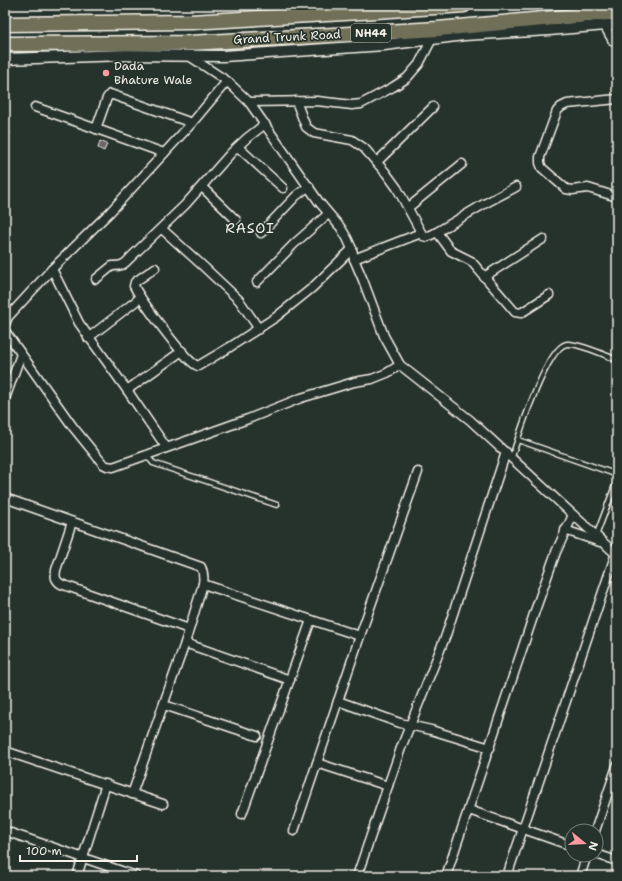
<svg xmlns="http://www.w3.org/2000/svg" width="622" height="881" font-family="'Shantell Sans',sans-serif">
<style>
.building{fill:#6d646c;stroke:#f4f1e8}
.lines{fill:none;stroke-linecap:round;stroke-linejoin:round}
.service-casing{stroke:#f4f1e8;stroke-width:7}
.minor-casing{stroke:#f4f1e8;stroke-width:11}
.tertiary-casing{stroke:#f4f1e8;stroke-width:13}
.trunk-casing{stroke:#f4f1e8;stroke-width:17}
.service{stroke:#26332d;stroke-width:4}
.minor{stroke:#26332d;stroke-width:8}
.tertiary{stroke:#26332d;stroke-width:10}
.trunk{stroke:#706f59;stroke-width:14}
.poi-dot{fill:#ff9aa2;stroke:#26332d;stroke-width:1.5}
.labels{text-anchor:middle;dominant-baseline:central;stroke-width:3.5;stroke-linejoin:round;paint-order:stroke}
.shield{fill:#26332d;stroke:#b6b8b0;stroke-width:1}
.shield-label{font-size:11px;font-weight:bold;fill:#f4f1e8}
.street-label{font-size:12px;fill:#f4f1e8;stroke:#26332d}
.poi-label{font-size:12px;fill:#f4f1e8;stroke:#26332d;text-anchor:start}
.quarter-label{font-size:14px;letter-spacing:1px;fill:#f4f1e8;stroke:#26332d}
</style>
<rect width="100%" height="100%" fill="#26332d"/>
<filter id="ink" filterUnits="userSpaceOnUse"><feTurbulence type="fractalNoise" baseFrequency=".025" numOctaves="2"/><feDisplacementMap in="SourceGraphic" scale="8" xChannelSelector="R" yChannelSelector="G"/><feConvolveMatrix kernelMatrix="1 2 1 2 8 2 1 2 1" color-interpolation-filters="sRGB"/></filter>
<g filter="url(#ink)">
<polygon class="building" points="100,141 107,144 104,151 98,148"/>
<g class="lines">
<g class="service-casing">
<g id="service">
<polyline points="5,125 7,133 5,139"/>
<polyline points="518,440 615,474 617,478 616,483 596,536"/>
<polyline points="149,454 149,458 153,463 277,505"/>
<path d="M512,457C518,438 547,346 567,344C579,343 605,355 617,360"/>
</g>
</g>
<g class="minor-casing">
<g id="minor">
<polyline points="604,25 613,41 617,44"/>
<polyline points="189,56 227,81 249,102 319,202 341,228 347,238 352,249 354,259 363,280 384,336 400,365 470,420 617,555"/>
<polyline points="617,99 567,104 561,107 557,111 540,157 540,163 542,168 566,189 572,190 588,188 617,197"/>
<polyline points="296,101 306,127 314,133 352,140 364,148 386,173 397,188 423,236 427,237 437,232 484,204 516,187"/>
<polyline points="249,102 317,101 352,105 361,104 393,87 407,78 419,64 432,39"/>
<polyline points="35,107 164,153"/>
<polyline points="96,129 107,98 110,94 192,123"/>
<polyline points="238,147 283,188"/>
<polyline points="377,162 433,107"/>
<polyline points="202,187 236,220"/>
<polyline points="409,207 462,164"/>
<polyline points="162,229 204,267 239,300 259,329"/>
<polyline points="437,232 451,251 471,261 515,312 521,313 549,295"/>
<polyline points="261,233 296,196 309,186"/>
<polyline points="354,259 421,233"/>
<path d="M155,268L135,282L134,286C141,300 186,363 198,366L230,347L276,317L312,288L352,249"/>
<polyline points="52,269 79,323 127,390 166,447"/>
<polyline points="484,277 543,239"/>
<path d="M96,279L112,266C122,266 124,265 130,258L185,205L231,153L247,138L265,124"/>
<polyline points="257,282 294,244 328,214"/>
<polyline points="5,324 8,317 52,269 110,212 192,123 227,81"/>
<polyline points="5,331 73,427 103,464 107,466 113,467 248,419 301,398 354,382 372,379 387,373 400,365"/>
<polyline points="88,338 140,298"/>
<polyline points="127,390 182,351"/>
<polyline points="5,399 21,354"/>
<path d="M5,498L201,567C204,573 204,577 203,584L185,643"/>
<path d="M72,522L56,570C55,577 55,580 61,584L189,629"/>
<polyline points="565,530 600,542"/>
<polyline points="203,584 360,636"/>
<polyline points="338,701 400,723 431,730 490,748"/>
<polyline points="164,705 257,736"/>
<polyline points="5,751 163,804"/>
<polyline points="317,763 388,786"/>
<polyline points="132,794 185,643 290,680"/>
<polyline points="469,810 572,846"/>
<polyline points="242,814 311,620"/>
<polyline points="5,831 136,876"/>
<polyline points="294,831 360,636 418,472"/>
<polyline points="595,831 617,766"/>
<polyline points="596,854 617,861"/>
<polyline points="77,876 106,784"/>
<polyline points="357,876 401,748 446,635 506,452"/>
<polyline points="446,876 536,608 556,552 573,515"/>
<polyline points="507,876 616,553 617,553"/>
<polyline points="580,876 587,855"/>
</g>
</g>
<g class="tertiary-casing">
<polyline id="tertiary" points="5,59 125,55 223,56 384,45 464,35 549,30 617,24"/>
</g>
<g class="trunk-casing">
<g id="trunk">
<polyline points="5,24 191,22 361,12 464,5"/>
<polyline points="5,44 190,43 438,29 617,12"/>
</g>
</g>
<use href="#service" class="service"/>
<use href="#minor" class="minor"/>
<use href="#tertiary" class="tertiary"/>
<use href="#trunk" class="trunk"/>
</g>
</g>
<circle class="poi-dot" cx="106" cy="73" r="4"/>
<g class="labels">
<rect class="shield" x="351" y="24" width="40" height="18" rx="3"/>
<g class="shield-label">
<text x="371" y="33">NH44</text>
</g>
<g class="street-label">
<text transform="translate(287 37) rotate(-3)">Grand Trunk Road</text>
</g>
<g class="poi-label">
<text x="114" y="66">Dada<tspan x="114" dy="14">Bhature Wale</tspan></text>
</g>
<g class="quarter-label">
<text x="250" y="228">RASOI</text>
</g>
</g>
<rect width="622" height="881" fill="none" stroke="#26332d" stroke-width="20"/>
<rect x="10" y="10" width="602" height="861" fill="none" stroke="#f4f1e8" stroke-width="1.5" filter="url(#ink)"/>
<g transform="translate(584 843) rotate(108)"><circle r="19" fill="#26332d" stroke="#787f78"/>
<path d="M0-3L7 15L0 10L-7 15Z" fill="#ff9aa2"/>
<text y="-6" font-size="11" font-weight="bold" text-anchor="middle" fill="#f4f1e8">N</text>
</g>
<path d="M20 855v6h117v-6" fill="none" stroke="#f4f1e8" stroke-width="2"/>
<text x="26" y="855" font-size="12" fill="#f4f1e8" stroke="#26332d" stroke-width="3" paint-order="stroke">100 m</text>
</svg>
